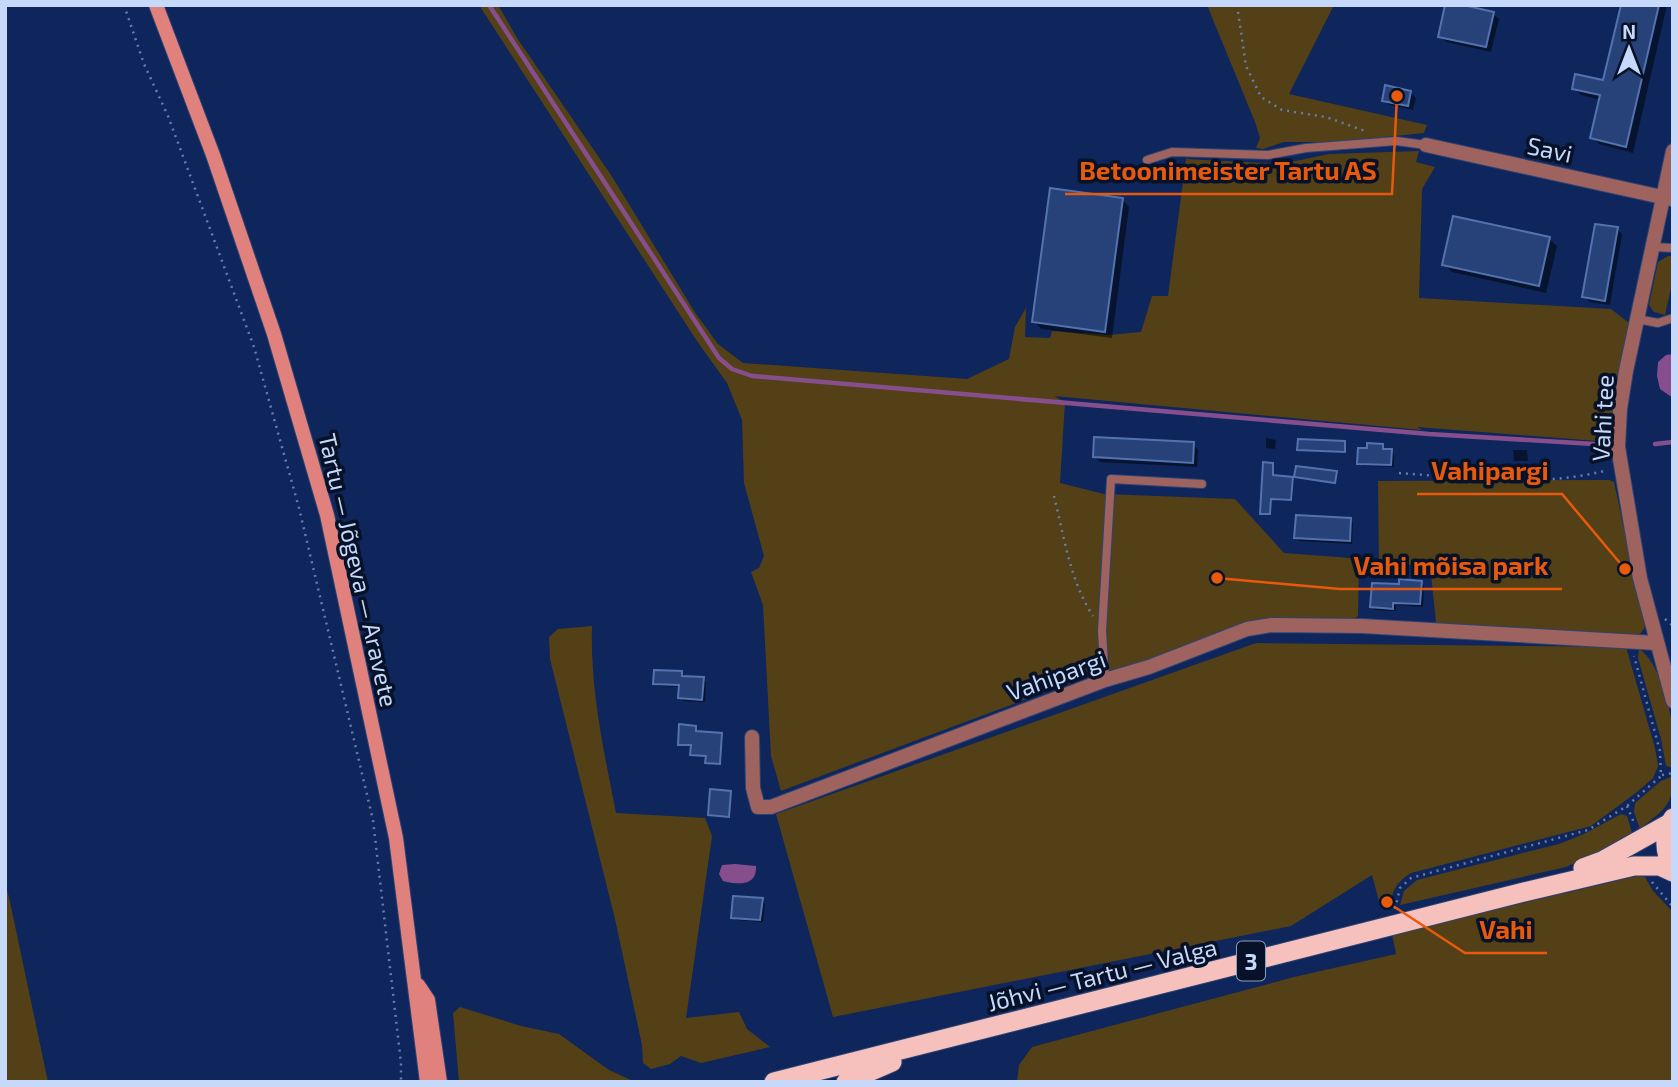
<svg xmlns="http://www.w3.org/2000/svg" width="1678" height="1087" font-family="'Exo 2',sans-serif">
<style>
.green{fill:#534017}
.water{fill:#874e8e}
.shadow{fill:#0007}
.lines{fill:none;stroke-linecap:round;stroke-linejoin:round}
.stream{stroke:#874e8e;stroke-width:4.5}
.building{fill:#274179;stroke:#5472ae;stroke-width:2}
.service-casing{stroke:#2c4374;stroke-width:10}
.minor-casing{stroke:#2c4374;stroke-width:16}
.secondary-casing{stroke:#2c4374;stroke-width:16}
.trunk-casing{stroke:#2c4374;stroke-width:21}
.path{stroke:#687da8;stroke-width:2.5;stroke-dasharray:2 5;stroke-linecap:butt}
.service{stroke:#9f635f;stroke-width:8}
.minor{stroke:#9f635f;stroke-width:14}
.secondary{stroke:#e1817d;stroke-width:14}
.trunk{stroke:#f6c1bd;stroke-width:19}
.labels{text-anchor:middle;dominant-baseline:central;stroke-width:7;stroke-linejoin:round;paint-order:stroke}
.shield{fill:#071229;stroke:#8d9dbb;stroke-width:2}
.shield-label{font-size:23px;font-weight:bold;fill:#c7d9fa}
.street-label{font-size:24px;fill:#c7d9fa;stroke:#071229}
.leader{fill:none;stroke:#e8590c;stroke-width:2.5}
.callout-dot{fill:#e8590c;stroke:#071229;stroke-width:2.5}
.callout-label{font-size:26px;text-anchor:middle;font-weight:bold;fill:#e8590c;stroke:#071229;stroke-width:7;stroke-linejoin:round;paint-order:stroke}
</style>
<rect width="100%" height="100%" fill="#0e265b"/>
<g class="green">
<polygon points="479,5 498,5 517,38 611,175 696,314 718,344 743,363 967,379 1009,359 1015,327 1026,308 1025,337 1050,338 1052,331 1109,335 1141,332 1152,296 1168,296 1186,159 1281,164 1329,154 1419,151 1416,162 1435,167 1422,189 1419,298 1611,309 1629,323 1616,385 1610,442 1417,427 1422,430 1054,396 1065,402 1060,483 1104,494 1235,499 1284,553 1350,558 1359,561 1358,616 1351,621 1264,619 1126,668 1093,674 781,791 771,756 763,605 751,572 759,568 764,556 744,483 742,420 727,383 697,341"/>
<polygon points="1207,5 1334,5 1289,94 1427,125 1424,133 1337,142 1284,142 1263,149 1256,148 1260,138 1255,122"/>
<polygon points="1668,256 1673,256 1673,279 1665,315 1654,312 1649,305 1658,262"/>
<polygon points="1609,480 1614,482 1645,627 1641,633 1631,639 1441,626 1436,622 1430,564 1379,566 1378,481"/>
<path d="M592,626C590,689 604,752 616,813L705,818L712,836L686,1018L739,1012L747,1029L770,1047L701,1063L681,1056L670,1064L651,1069L643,1063L642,1045L615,919L550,659L549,637L558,629Z"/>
<path d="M1256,643L1626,647L1655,748L1658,766L1653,778L1637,792L1591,826L1411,873C1400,880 1394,886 1391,900L1380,905L1372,875L1291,926L833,1017L776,814Z"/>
<path d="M1639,649C1658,660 1670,707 1673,729C1674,742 1673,756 1673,768L1666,766L1661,739L1638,658Z"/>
<path d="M1673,776C1673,807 1663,810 1640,829L1634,812L1635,803L1661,781Z"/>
<polygon points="1621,814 1627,816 1632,833 1598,853 1566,867 1400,905 1404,891 1417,880 1559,844 1584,834"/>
<polygon points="1637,876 1645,877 1653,891 1673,912 1673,1082 1017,1082 1019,1065 1032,1047 1294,977 1396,954 1392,934"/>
<polygon points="5,882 10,902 48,1082 5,1082"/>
<polygon points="460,1007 521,1026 559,1034 609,1070 631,1080 631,1082 459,1082 453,1013"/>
</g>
<g class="water">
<polygon points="1673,354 1673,398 1660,389 1657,376 1658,362 1666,355"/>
<path d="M735,864L756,866C757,886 739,885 723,881L719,874L722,865Z"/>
</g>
<g class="shadow">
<polygon points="1622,5 1667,5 1633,153 1599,144 1592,137 1601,100 1581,95 1574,88 1605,82"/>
<polygon points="1493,14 1499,19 1491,52 1446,42 1440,36"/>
<polygon points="1410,92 1416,98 1413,110 1389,105 1384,100"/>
<polygon points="1122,199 1129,207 1112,338 1041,329 1034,321"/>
<polygon points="1617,229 1622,234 1610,305 1590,302 1584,296"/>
<polygon points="1549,239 1557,246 1546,293 1452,272 1444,264"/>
<polygon points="1266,438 1276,440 1275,449 1266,448"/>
<polygon points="1193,444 1198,450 1197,467 1100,462 1095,457"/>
<polygon points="1382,445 1386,450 1391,451 1394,454 1394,467 1362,466 1359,463"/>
<polygon points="1513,450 1527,450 1528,461 1514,461"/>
<polygon points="1273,465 1274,477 1294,480 1292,501 1272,500 1271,515 1263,515 1261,513"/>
<polygon points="1350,520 1353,523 1352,544 1299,541 1296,537"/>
<polygon points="1421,582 1424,586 1423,607 1396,605 1396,611 1375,610 1372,606 1400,586"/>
<polygon points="682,673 685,676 703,679 706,682 705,702 683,701 680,697 680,687 658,686 655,683"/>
<polygon points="695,727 696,733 723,736 721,764 708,763 707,756 692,754 692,746 680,744"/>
<polygon points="762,900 765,903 763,922 736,920 733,917"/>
</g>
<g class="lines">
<g class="stream">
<polyline points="489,5 719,358 732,369 752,376 1429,434 1594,444"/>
<polyline points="1655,444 1673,442"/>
</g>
</g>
<g class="building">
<polygon points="1445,5 1463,5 1494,12 1486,47 1438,37"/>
<polygon points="1621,5 1659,5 1626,147 1590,138 1600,95 1572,89 1575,74 1603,80"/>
<polygon points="1385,85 1411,91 1408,106 1382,101"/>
<polygon points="1050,188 1123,198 1105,332 1032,322"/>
<polygon points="1453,216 1550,237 1539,286 1442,265"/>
<polygon points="1595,224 1618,227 1605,301 1582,297"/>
<polygon points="1094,437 1194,442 1193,463 1093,457"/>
<polygon points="1298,439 1345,441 1345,452 1297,450"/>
<polygon points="1367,443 1383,444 1383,449 1392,449 1391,465 1357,464 1358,448 1367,448"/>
<polygon points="1263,462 1273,463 1273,475 1293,477 1291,500 1271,499 1270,514 1260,514"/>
<polygon points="1296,466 1337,471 1335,483 1294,477"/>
<polygon points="1296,515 1351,518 1350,541 1294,538"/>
<polygon points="1399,579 1422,581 1420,604 1393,603 1393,609 1370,607 1372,583 1399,584"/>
<polygon points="654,670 682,671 682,676 704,677 702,700 678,698 679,685 653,684"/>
<polygon points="679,724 696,726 696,731 722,733 720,764 705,763 706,756 690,755 691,745 678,745"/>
<polygon points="710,789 731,791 729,817 708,815"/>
<polygon points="733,896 763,898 760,920 731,918"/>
</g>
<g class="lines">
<g class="service-casing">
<g id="service">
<polyline points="1147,160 1172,152 1268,155 1306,148 1396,141 1426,145"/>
<polyline points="1653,247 1673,248"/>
<polyline points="1637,319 1658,323 1673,318"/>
<polyline points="1105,680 1102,631 1111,479 1202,484"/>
</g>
</g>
<g class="minor-casing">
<g id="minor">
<polyline points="1426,145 1671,199"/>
<polyline points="1673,151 1626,371 1620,409 1618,447 1640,578 1673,701"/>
<polyline points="752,737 753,788 758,807 771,807 1105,680 1149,667 1247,629 1272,625 1362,626 1656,643"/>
</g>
</g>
<g class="secondary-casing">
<g id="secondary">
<polyline points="156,5 213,155 274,334 327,515 396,838 427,1082"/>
<polyline points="418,985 428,1000 440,1082"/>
</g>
</g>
<g class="trunk-casing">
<g id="trunk">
<path d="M1673,818C1663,834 1664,852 1673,868"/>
<polyline points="1583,868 1602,861 1670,823"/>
<polyline points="774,1082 1524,892 1634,866 1660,866 1673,872"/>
<polyline points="846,1082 892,1062"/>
</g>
</g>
<g class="path">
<polyline points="124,5 144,64 168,116 254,347 299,508 373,820 401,1063 401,1082"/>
<polyline points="1237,5 1246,66 1261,97 1282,110 1326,117 1368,132"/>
<path d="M1399,473C1468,478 1540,488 1608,470"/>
<path d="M1054,496C1064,536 1070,581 1093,616"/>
<polyline points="1665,619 1673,626"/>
<polyline points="1662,775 1673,773"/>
<polyline points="1627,806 1635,825"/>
<polyline points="1652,882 1673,907"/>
<polyline points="1395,909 1400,888 1411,878 1588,830 1627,806 1661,776 1660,751 1634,656"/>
</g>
<use href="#service" class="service"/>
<use href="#minor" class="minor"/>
<use href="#secondary" class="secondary"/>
<use href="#trunk" class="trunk"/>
</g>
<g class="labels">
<rect class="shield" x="1237" y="941.5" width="28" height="39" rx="5"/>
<g class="shield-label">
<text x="1251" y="961">3</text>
</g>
<g class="street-label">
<text transform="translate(1550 149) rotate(12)">Savi</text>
<text transform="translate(1602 418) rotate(-87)">Vahi tee</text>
<text transform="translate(359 570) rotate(77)">Tartu — Jõgeva — Aravete</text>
<text transform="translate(1056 675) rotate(-20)">Vahipargi</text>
<text transform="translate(1102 974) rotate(-14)">Jõhvi — Tartu — Valga</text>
</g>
</g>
<path class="leader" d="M1397 96L1392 194H1065M1625 569L1562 494H1417M1217 578L1340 589H1562M1387 902L1465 953H1547"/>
<g class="callout-dot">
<circle cx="1397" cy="96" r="7"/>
<circle cx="1625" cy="569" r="7"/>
<circle cx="1217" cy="578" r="7"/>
<circle cx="1387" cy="902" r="7"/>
</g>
<g class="callout-label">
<text x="1228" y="180">Betoonimeister Tartu AS</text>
<text x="1490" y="480">Vahipargi</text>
<text x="1451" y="575">Vahi mõisa park</text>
<text x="1506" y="939">Vahi</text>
</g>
<rect width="1678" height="1087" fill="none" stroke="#c7d9fa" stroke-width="14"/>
<g transform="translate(1629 49)" stroke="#071229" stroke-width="5" paint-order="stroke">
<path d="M0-5L12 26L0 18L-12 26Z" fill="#c7d9fa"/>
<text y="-10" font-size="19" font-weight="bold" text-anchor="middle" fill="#c7d9fa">N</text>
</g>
</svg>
